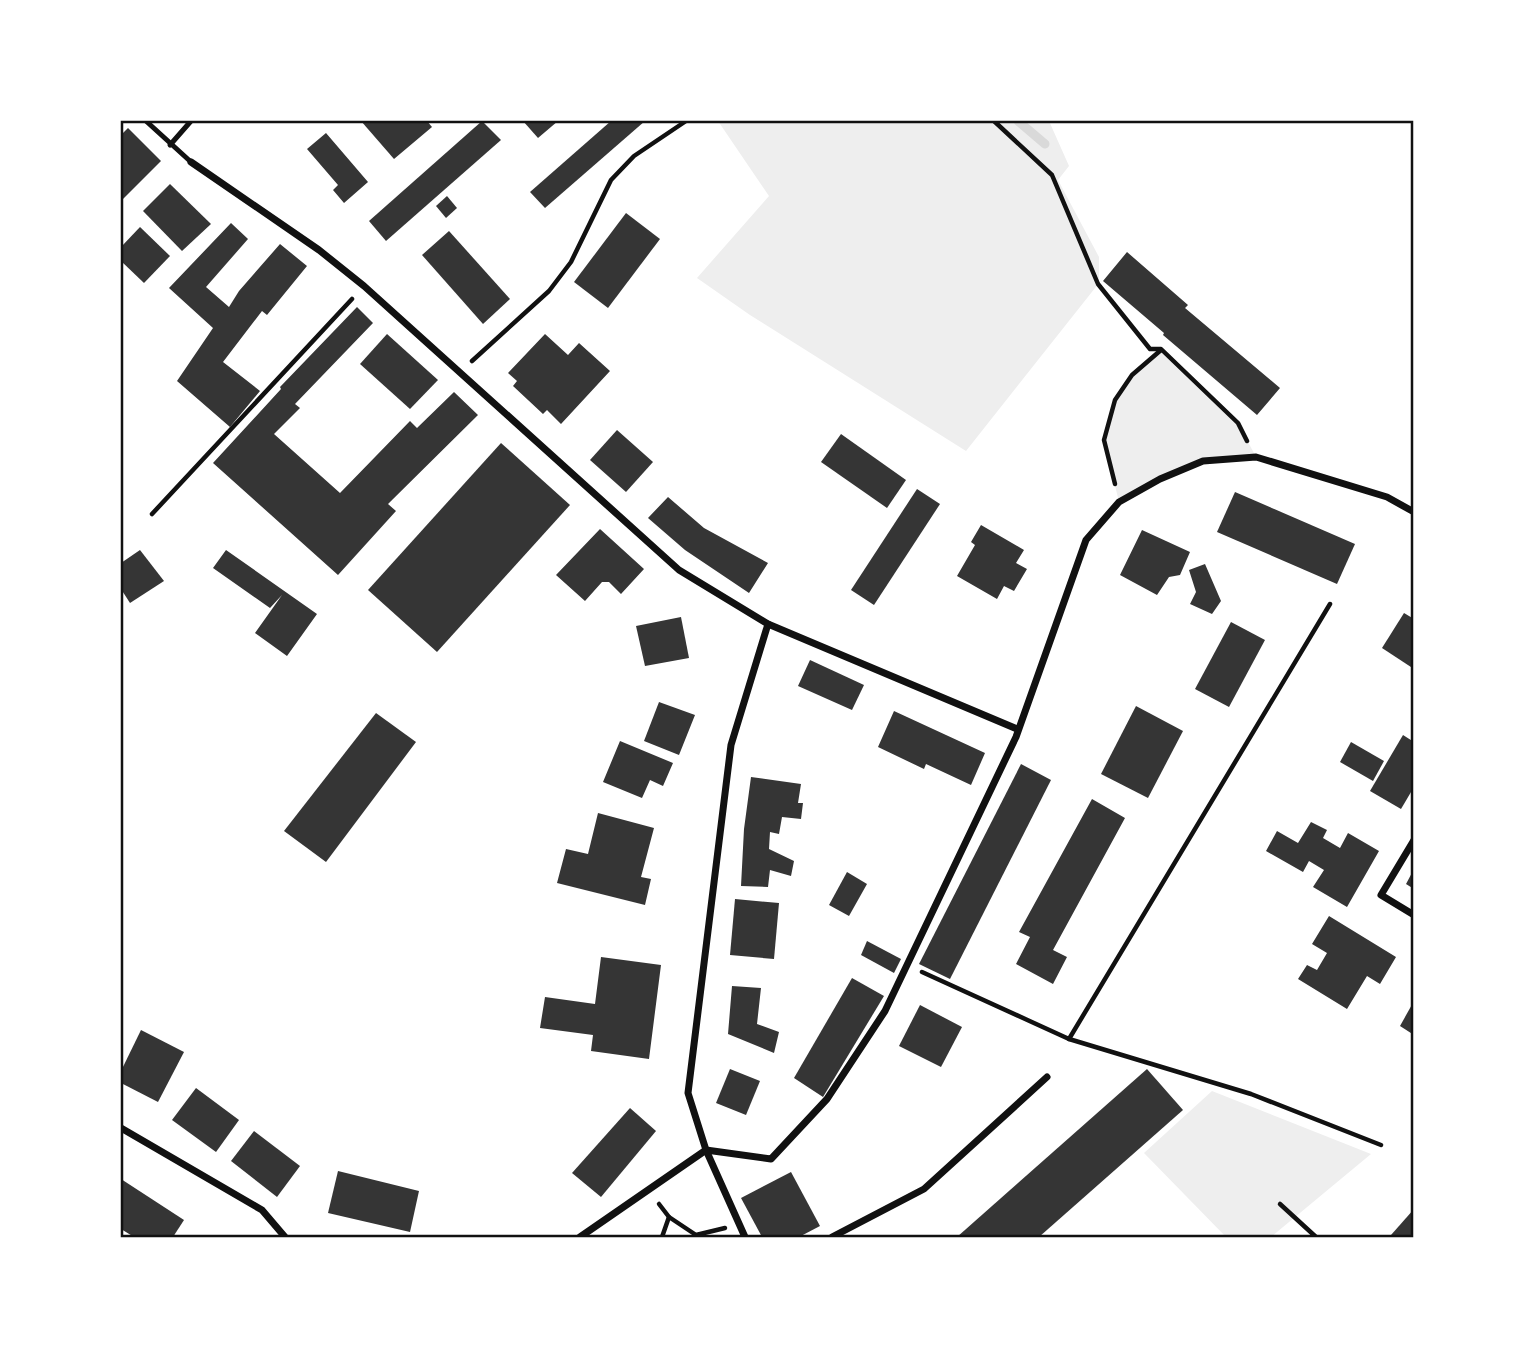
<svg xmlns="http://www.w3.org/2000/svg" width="1535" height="1358" font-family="Helvetica,sans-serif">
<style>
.green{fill:#eee}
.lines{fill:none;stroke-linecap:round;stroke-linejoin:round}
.stream{stroke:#d9d9d9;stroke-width:9}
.building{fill:#353535}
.path{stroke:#111;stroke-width:4.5}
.service{stroke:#111;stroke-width:5}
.minor{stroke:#111;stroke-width:7}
.neatline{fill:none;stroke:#111;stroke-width:2.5}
</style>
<rect width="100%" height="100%" fill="#fff"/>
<g class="green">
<polygon points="718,121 1049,121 1069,166 1058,180 1099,257 1099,283 966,451 750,315 697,278 769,196"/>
<polygon points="1161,349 1238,423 1256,457 1201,461 1119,502 1104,440 1115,400 1132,375"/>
<polygon points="1212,1091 1371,1154 1271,1237 1226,1237 1144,1153"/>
</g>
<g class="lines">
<polyline class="stream" points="1018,121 1045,144"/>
</g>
<g class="building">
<polygon points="361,121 427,121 432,127 394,159"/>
<polygon points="482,121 501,140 386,241 369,221"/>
<polygon points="523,121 558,121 538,138"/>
<polygon points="611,121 645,121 545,208 530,192"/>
<polygon points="128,128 161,161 121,201 121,135"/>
<polygon points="326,133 368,182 344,203 333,190 338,185 307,149"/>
<polygon points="170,184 211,224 182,251 143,211"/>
<polygon points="447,196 457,208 446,218 436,206"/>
<polygon points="626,213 660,239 608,308 574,282"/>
<polygon points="231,223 248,239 206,287 229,307 239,291 280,244 307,266 267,315 262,311 223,362 260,391 230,427 177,381 213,328 169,288"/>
<polygon points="140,227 170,256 144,283 121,261 121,247"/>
<polygon points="449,231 510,299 483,324 422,255"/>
<polygon points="1127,252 1188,305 1185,308 1280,388 1257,415 1163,335 1164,333 1103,281"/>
<polygon points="357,307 373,323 295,404 300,408 274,434 340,493 410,421 417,428 454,392 478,415 388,504 396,511 338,575 213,463 281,389 280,387"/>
<polygon points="387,334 438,380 410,409 360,364"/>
<polygon points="545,334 568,355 579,343 610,371 561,424 547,410 543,414 513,386 517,381 508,373"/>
<polygon points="617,430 653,462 626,492 590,460"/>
<polygon points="841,434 906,480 887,508 821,462"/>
<polygon points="501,443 570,505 437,652 368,590"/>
<polygon points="917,489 940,504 874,605 851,590"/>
<polygon points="1235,492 1355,544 1337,584 1217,532"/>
<polygon points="668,497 704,528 768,563 749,593 685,550 648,518"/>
<polygon points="981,525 1024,550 1016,563 1027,569 1014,591 1004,586 997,599 957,576 975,545 971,542"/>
<polygon points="600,529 644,569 621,594 609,582 602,582 585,601 556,575"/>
<polygon points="1142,530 1190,552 1180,575 1169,577 1157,595 1120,575"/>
<polygon points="140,550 164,581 130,603 121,589 121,563"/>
<polygon points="226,550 317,614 287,656 255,633 282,595 270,608 213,568"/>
<polygon points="1205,564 1221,601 1212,614 1190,604 1196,592 1189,570"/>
<polygon points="1404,613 1414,619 1414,669 1382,648"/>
<polygon points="681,617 689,658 645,666 636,626"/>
<polygon points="1231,622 1265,640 1229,707 1195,689"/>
<polygon points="810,660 864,685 852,710 798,686"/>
<polygon points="659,702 695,715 679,755 644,741"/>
<polygon points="1136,706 1183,731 1148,798 1101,774"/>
<polygon points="894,711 985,753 971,785 926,764 924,769 878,747"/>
<polygon points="376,713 416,742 326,862 284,831"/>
<polygon points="1403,735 1414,742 1414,787 1401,809 1370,791"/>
<polygon points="620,741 673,763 663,786 650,780 642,798 603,782"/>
<polygon points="1351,742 1384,761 1373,781 1340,762"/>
<polygon points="1021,764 1051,780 950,979 919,964"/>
<polygon points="751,777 801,784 798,803 803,803 801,819 782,817 779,834 770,832 769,849 794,861 791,876 770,870 768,887 741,886 744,829"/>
<polygon points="1092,799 1125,818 1053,950 1067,957 1053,984 1016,964 1030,937 1019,932"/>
<polygon points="598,813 654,828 641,877 651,879 645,905 557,883 566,849 588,854"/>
<polygon points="1311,822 1327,830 1323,838 1340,848 1348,833 1379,851 1347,907 1313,887 1324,870 1309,861 1303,872 1266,851 1277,831 1298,843"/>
<polygon points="1414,869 1414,889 1406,884"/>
<polygon points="847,872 867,884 849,916 829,905"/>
<polygon points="735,899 779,903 774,959 730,955"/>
<polygon points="1329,916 1396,957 1380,984 1367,976 1347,1009 1298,979 1307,965 1317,970 1327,953 1312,944"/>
<polygon points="867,941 901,959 894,973 861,955"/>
<polygon points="601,957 661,965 649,1059 591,1051 593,1035 540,1028 545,997 595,1004"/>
<polygon points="852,978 884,996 823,1097 794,1078"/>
<polygon points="732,986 761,988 757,1024 779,1032 774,1053 728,1034"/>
<polygon points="1414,1001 1414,1035 1400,1026"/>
<polygon points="920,1005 962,1027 941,1067 899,1046"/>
<polygon points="141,1030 184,1052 158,1102 121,1083 121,1071"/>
<polygon points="730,1069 760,1081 746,1115 716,1103"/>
<polygon points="1147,1069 1183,1110 1039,1237 957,1237"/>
<polygon points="196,1088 239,1120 216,1152 172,1120"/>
<polygon points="630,1108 656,1131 601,1197 572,1173"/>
<polygon points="254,1131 300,1166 277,1197 231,1161"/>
<polygon points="338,1171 419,1191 410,1232 328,1213"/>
<polygon points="791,1172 820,1226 799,1237 762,1237 741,1198"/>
<polygon points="121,1179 184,1220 173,1237 134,1237 121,1229"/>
<polygon points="1414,1209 1414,1237 1393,1237 1391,1235"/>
</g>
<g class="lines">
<g class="path">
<polyline points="994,121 1052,175 1098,284 1150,349 1161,349 1238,423 1247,441"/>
<polyline points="472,361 549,291 571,262 611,180 634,156 686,121"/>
<polyline points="1115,484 1104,440 1115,400 1132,375 1161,350"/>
<polyline points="152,514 352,299"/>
<polyline points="922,972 1069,1039 1330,604"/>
<polyline points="1069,1039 1251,1094 1381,1145"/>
<polyline points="659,1204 669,1217"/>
<polyline points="1280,1204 1316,1237"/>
<polyline points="662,1237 669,1217 696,1235 725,1228"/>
</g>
<g class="service">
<polyline points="146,121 191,162"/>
<polyline points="170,145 191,121"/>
</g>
<g class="minor">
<polyline points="191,162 319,250 364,286 679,570 768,624 1017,729"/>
<polyline points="1414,840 1381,895 1414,915"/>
<polyline points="121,1128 262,1210 285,1237"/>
<polyline points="706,1150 771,1159 827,1099 885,1011 1016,737 1086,540 1119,502 1160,479 1203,461 1256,457 1387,497 1414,512"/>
<polyline points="580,1237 706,1150"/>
<polyline points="745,1237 706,1150 688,1093 731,745 768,624"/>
<polyline points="832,1237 924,1189 1047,1077"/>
</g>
</g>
<rect width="1535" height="1358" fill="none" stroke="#ffffff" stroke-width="245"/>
<rect x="122" y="122" width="1290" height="1114" class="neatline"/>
</svg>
